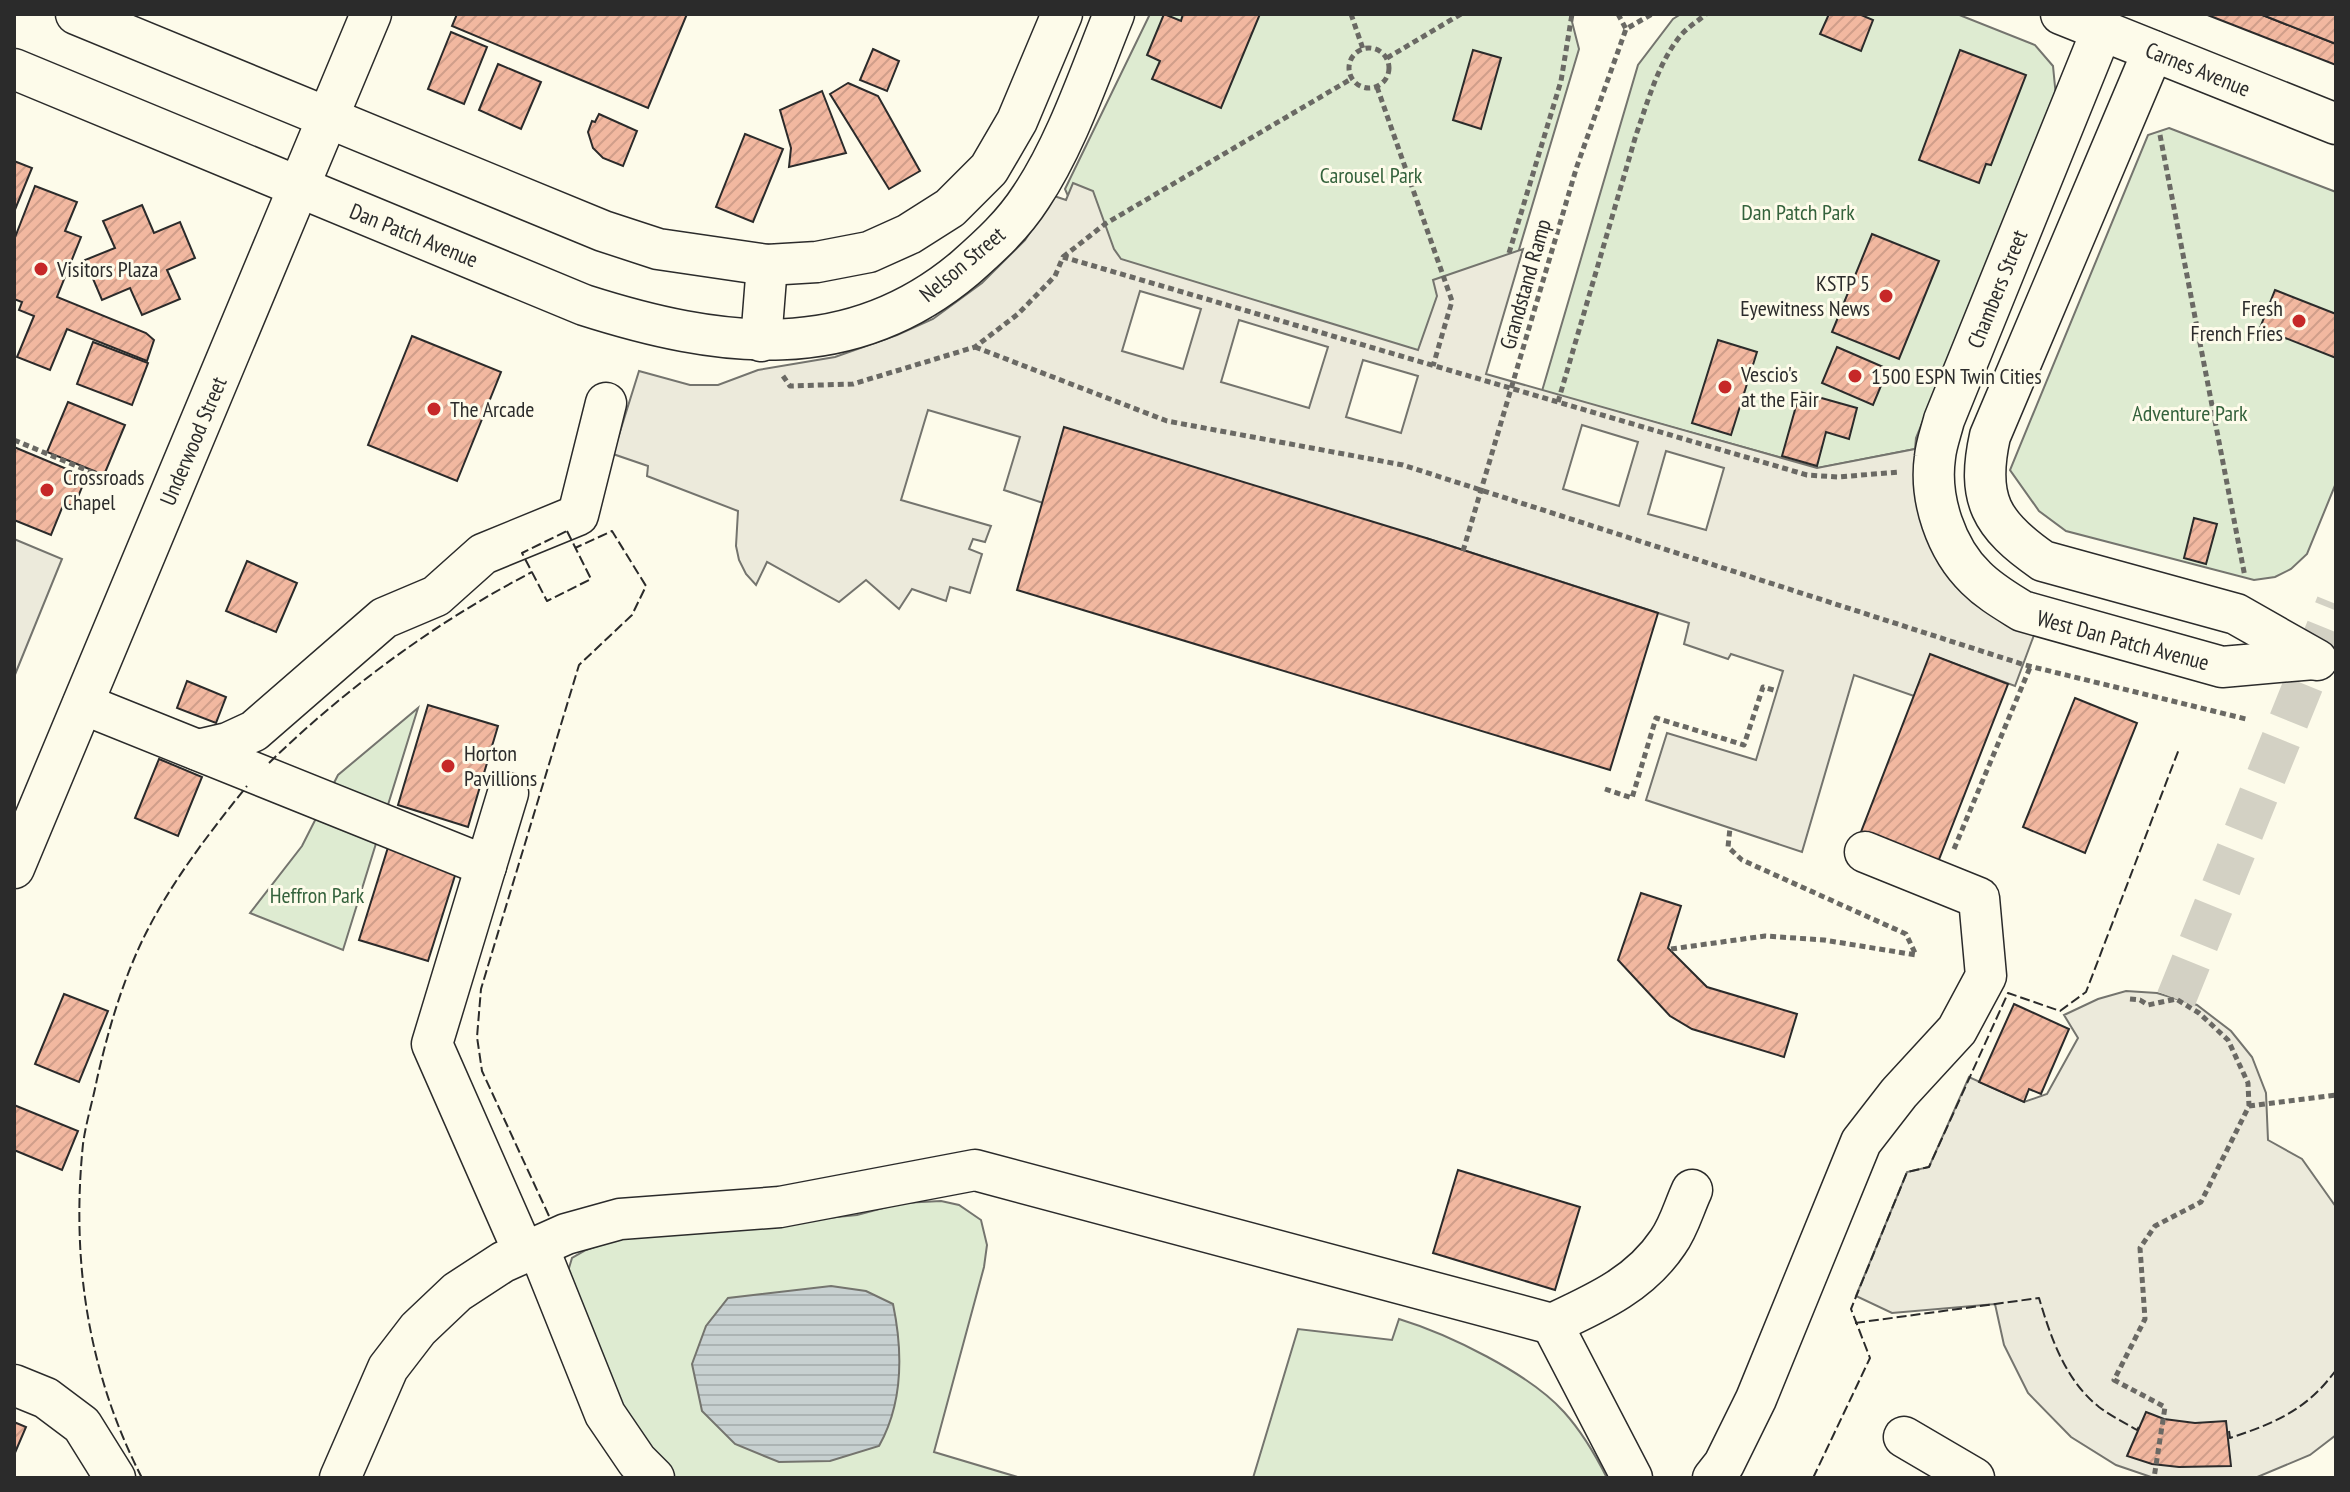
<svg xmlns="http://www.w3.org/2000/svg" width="2350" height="1492" font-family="'PT Sans Narrow',sans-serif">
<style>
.green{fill:#deebd1;stroke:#74746e;stroke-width:2}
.parking{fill:#eceadb;stroke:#74746e;stroke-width:2;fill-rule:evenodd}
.water{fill:url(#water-rules);stroke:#74746e;stroke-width:2}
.building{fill:url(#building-hatch);stroke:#2b2b2b;stroke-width:2}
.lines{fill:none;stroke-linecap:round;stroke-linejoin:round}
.minor-tunnel{stroke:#d3d1c4;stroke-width:40;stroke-dasharray:40 20;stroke-linecap:butt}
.minor-casing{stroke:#2b2b2b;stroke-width:43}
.path{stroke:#6a6964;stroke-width:5;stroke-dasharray:6 4;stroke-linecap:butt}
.minor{stroke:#fdfbea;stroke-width:40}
.path-bridge{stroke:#6a6964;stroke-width:5;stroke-dasharray:6 4;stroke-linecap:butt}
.fence{stroke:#2b2b2b;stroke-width:2;stroke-dasharray:10 4;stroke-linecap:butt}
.poi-dot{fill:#c62828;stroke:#fdfbea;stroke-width:3}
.labels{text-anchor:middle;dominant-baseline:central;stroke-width:6;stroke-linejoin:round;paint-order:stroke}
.street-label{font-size:22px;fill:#2b2b2b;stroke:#fdfbea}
.park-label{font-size:22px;fill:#34623c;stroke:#fdfbea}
.poi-label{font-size:22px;fill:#2b2b2b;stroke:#fdfbea;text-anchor:start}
</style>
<defs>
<pattern id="water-rules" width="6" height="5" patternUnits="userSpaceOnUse" patternTransform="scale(2)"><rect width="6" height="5" fill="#c7d0d0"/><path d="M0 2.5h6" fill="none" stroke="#abb3b3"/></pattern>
<pattern id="building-hatch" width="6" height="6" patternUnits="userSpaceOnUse" patternTransform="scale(2)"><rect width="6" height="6" fill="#f2b8a0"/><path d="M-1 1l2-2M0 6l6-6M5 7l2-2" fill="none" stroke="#d09e8a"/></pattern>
</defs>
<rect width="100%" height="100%" fill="#fdfbea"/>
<g class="green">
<polygon points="1150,14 1570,14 1579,49 1483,370 1101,273 1065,189"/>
<polygon points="1681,14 1957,14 2035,45 2053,66 2056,97 1916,438 1915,449 1818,468 1542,391 1638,65 1673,19"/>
<polygon points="2169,128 2336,192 2336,483 2307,554 2291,569 2275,577 2254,580 2066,531 2039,511 2010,470 2148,135"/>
<polygon points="418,708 343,950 250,913 302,846 338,775"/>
<polygon points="941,1201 959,1205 981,1220 987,1245 984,1267 934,1452 1021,1478 675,1478 665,1470 617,1402 570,1287 569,1268 572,1258 586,1250 617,1239 857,1215 902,1203"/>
<path d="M1399,1319C1448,1334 1529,1373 1564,1412C1582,1432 1595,1454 1607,1478H1253L1298,1329L1392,1340Z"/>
</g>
<g class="parking">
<path d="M1073,183L1093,191L1114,249L1121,259L1418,350L1437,296L1433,280L1523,249L1486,374L1817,468L1915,449L1921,446L2012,626L2034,635L2015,686L1931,655L1914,696L1854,675L1802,852L1646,800L1667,733L1756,760L1783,671L1731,654L1728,659L1684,644L1689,623L1426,538L1043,503L1004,490L1020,437L928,410L901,500L991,526L985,542L973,539L969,549L982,554L970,593L950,587L946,601L912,589L899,609L866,580L839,602L767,562L756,585L746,574L739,560L736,546L738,511L647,476L648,466L613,454L639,371L690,385H718L758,370L835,357L897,335L933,319L982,283L1025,240L1054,196L1066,200ZM1140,291L1201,309L1183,369L1122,351ZM1239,320L1328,347L1309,408L1221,382ZM1363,360L1418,376L1401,433L1346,417ZM1582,425L1638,442L1619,506L1563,489ZM1666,451L1724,468L1706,530L1648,514Z"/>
<polygon points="14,539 62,559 14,677"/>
<polygon points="2126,991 2157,993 2197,1005 2231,1031 2252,1057 2266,1093 2268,1140 2302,1159 2336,1207 2336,1435 2310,1455 2255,1478 2154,1478 2116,1465 2071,1437 2028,1393 2004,1345 1995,1304 1892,1313 1856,1296 1907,1172 1929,1167 1969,1077 2024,1102 2047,1094 2078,1038 2064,1015 2098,999"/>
</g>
<path class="water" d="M831,1286L866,1291L893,1304C903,1352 903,1403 879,1446L830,1461L779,1462L735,1444L702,1411L692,1364L706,1326L728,1298Z"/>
<g class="building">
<polygon points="457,14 687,14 648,108 452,26"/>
<polygon points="1164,14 1181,21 1183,14 1260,14 1221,108 1152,79 1160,61 1147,55"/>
<polygon points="1829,14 1859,14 1873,20 1861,51 1820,34"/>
<polygon points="2205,14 2260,14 2336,44 2336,65"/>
<polygon points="2260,14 2336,14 2336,44"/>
<polygon points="451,32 487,47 464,104 428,89"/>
<polygon points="873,49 899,61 887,91 860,80"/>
<polygon points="1473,50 1501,58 1481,129 1453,120"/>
<polygon points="1960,50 2026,75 1991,165 1986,164 1979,183 1919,160"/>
<polygon points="498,64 541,82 521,129 479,110"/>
<polygon points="848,83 878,96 920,171 889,189 830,94"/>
<polygon points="822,91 846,153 789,167 791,148 780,110"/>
<polygon points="599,114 637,131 623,166 603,158 593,148 588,132 592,121 595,122"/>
<polygon points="745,134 783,149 753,222 716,207"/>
<polygon points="14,161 32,168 14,212"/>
<polygon points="35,186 77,202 65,231 81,237 57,297 146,333 154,340 147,361 67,329 50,370 17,357 34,316 19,310 22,302 14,299 14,240"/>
<polygon points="142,205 154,233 180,222 195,258 167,270 180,299 142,315 130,288 102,300 85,260 115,248 103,221"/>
<polygon points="1872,234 1939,261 1899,359 1832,332"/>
<polygon points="2275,290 2336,314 2336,358 2260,328"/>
<polygon points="412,336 501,372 457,481 368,445"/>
<polygon points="1718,340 1757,352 1731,435 1692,423"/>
<polygon points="93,342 148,363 132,405 77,384"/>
<polygon points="1837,347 1888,369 1873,405 1822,383"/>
<polygon points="1800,392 1857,408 1849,439 1826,432 1817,466 1782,456"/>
<polygon points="68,402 125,425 104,475 47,452"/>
<polygon points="1064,427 1426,538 1658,613 1610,770 1017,590"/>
<polygon points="14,447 86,477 74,507 64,503 51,535 14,520"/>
<polygon points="2194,518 2217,524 2206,564 2184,558"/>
<polygon points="247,561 297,583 276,632 226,611"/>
<polygon points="1930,654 2008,684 1938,862 1861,832"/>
<polygon points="187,681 226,697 216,723 177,708"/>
<polygon points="2075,698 2137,723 2085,853 2023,827"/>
<polygon points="428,705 498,726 468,827 398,805"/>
<polygon points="159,759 202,777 178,836 135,818"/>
<polygon points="390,841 459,863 428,961 359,940"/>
<polygon points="1641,893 1681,906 1668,948 1707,987 1797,1014 1784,1057 1692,1029 1670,1016 1618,960"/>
<polygon points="64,994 108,1011 79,1082 35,1064"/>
<polygon points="2014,1004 2069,1029 2041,1094 2029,1089 2024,1102 1979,1082"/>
<polygon points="14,1105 78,1131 62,1170 14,1150"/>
<polygon points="1458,1170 1580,1207 1555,1290 1433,1253"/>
<polygon points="2146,1412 2164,1419 2195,1423 2226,1421 2231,1466 2179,1467 2152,1464 2127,1456"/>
<polygon points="14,1422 26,1427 14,1455"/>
</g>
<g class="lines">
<polyline class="minor-tunnel" points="2176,999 2336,604"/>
<g class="minor-casing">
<g id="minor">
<polyline points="76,14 603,231 658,249 767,265 817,262 869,252 909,234 950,208 989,169 1017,121 1062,14"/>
<polyline points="2061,14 2336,124"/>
<path d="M2102,30L1944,420C1941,432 1936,445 1935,457C1929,499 1946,549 1976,578C1990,592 2006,601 2022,611L2222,667L2314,659"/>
<path d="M2153,51L1990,436C1976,499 1991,525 2043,561L2236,614L2317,660"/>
<path d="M14,69L584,305C719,348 849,366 965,268C990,246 1013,225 1031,197C1066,145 1090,73 1114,14"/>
<polyline points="761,341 767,265"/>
<polyline points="83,704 486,866"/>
<polyline points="198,750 228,743 254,731 384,618 436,596 483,554 578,515 606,403"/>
<polyline points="508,793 432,1044 524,1253"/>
<polyline points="14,868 371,14"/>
<polyline points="538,1247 605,1414 637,1461 654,1478"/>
<polyline points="1552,1324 1632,1478"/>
<polyline points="14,1385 46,1398 82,1425 115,1478"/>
<polyline points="1904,1437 1974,1478"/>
<path d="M340,1478L388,1368L418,1329L457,1292L503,1262L566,1234L620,1219L780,1207L975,1170L1552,1324C1597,1303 1640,1284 1668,1242C1679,1227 1684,1207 1692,1190"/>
<polyline points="1713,1478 1724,1464 1756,1399 1861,1142 1899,1093 1957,1030 1986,976 1979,898 1865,852"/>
</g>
</g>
<g class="path">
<polyline points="1351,14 1363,49"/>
<polyline points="1618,14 1626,29 1652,14"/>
<circle cx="1369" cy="68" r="20"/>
<polyline points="1387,58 1461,14"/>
<polyline points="1377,87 1452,301 1433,366"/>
<polyline points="2160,135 2245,577"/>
<polyline points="1509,253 1561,81 1572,14"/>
<polyline points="1063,257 1105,224 1351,79"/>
<polyline points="975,347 1167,421 1403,465 2025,665 2246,719"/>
<polyline points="783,376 790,386 853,384 975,347 1018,314 1055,276 1063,257 1807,475 1838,477 1899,472"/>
<path d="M1558,402L1636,135C1648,101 1658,63 1681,35C1688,27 1698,21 1706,14"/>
<polyline points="14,440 115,482"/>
<polyline points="1605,789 1632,798 1656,718 1744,745 1763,687 1777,691"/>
<polyline points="1954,849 2031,665"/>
<polyline points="1671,949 1765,936 1824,940 1916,955 1906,934 1742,860 1728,847 1730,828"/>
<polyline points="2130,999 2140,1000 2148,1005 2176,999 2199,1013 2228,1040 2248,1083 2249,1106 2201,1202 2155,1226 2140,1248 2145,1319 2114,1380 2165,1407 2154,1478"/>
<polyline points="2249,1106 2336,1095"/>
</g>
<use href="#minor" class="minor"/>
<polyline class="path-bridge" points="1463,551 1577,166 1626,29"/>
<g class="fence">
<polygon points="567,531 591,579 547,601 522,553"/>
<path d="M269,763C346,688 436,622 532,572"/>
<polyline points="549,1216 482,1071 477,1037 481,989 579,665 632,615 646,586 612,531 575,548"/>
<path d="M1855,1323L2039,1298C2051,1338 2065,1380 2099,1407C2111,1416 2125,1423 2137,1430L2140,1425"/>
<path d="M2229,1431L2230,1438C2275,1423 2307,1410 2336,1370"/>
<path d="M142,1478C88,1373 71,1261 83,1144C86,1122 93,1100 97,1079C107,1035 119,993 137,952C164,891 206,837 247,786"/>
<polyline points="1813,1478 1870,1358 1851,1309 1907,1172 1929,1167 2008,993 2060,1011 2086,992 2179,749"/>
</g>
</g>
<g class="poi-dot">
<circle cx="41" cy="269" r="8"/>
<circle cx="1886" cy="296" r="8"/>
<circle cx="2299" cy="321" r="8"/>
<circle cx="1855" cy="376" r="8"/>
<circle cx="1725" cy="387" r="8"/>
<circle cx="434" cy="409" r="8"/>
<circle cx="47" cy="490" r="8"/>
<circle cx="448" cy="766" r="8"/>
</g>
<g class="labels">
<g class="street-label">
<text transform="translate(2198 69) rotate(22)">Carnes Avenue</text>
<text transform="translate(414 235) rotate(22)">Dan Patch Avenue</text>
<text transform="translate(962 264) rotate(-40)">Nelson Street</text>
<text transform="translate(1525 284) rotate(-74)">Grandstand Ramp</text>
<text transform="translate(1997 289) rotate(-68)">Chambers Street</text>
<text transform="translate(193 441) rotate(-67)">Underwood Street</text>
<text transform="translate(2123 640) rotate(15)">West Dan Patch Avenue</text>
</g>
<g class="park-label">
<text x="1371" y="175">Carousel Park</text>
<text x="1798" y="212">Dan Patch Park</text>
<text x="2190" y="413">Adventure Park</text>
<text x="317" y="895">Heffron Park</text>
</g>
<g class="poi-label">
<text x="57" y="269">Visitors Plaza</text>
<text x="1870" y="283" text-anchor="end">KSTP 5<tspan x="1870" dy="25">Eyewitness News</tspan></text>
<text x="2283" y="308" text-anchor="end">Fresh<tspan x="2283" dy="25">French Fries</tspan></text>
<text x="1741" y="374">Vescio's<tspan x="1741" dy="25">at the Fair</tspan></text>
<text x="1871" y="376">1500 ESPN Twin Cities</text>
<text x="450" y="409">The Arcade</text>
<text x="63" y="477">Crossroads<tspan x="63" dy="25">Chapel</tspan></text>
<text x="464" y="753">Horton<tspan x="464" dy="25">Pavillions</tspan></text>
</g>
</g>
<rect width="2350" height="1492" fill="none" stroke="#2b2b2b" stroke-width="32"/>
</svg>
